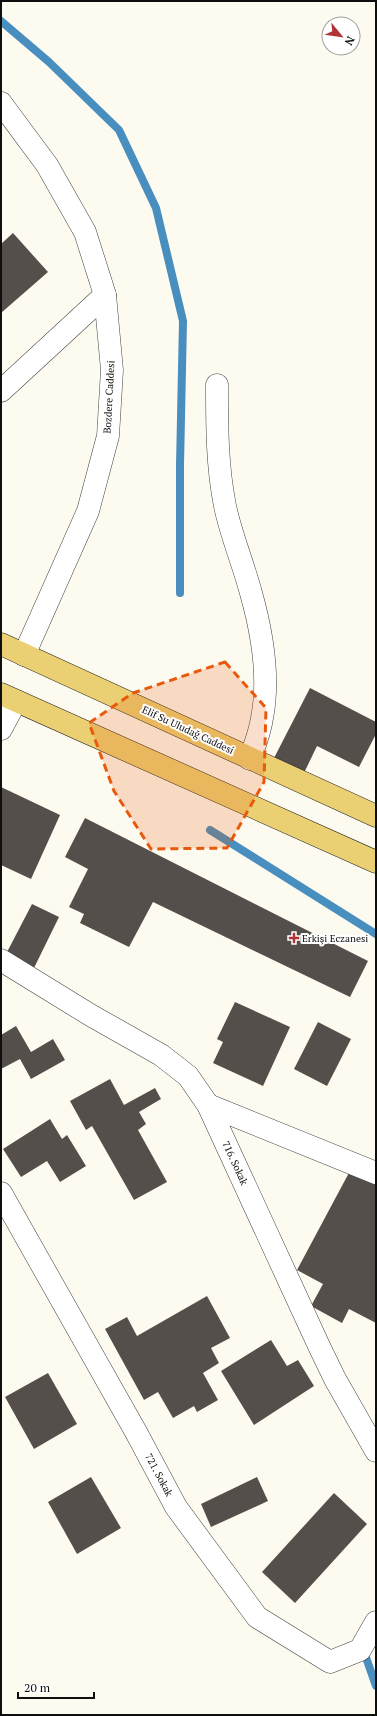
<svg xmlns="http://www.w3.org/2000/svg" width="377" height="1716" font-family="'PT Serif',serif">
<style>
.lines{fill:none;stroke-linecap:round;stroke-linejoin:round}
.stream{stroke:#488ebf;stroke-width:8}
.building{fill:#554f4b}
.minor-casing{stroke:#414141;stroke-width:23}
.major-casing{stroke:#1f1f1f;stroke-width:23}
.minor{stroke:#fff;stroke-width:22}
.major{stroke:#ead073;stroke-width:22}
.marked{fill:#e8590c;fill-opacity:0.2;stroke:#e8590c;stroke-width:3;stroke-dasharray:8 5;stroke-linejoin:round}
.poi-dot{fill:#b03437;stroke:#fff;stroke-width:1.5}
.labels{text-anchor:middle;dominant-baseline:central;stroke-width:4;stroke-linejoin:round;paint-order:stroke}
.street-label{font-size:10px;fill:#0e0e0e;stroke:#fff}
.poi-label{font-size:10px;fill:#0e0e0e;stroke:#fff;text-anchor:start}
</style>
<rect width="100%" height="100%" fill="#fdfbf0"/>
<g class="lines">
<g class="stream">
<polyline points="1,21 49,62 119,130 156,208 183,321 180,465 180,593"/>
<polyline points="210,830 376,934"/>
<polyline points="363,1649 376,1686"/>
</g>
</g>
<g class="building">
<polygon points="13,233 48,272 1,313 1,244"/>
<polygon points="310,688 376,722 376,734 359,767 317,746 303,775 273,760"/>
<polygon points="1,787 60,815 31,879 1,865"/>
<polygon points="85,818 368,961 350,997 153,902 129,947 80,923 84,914 69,907 88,869 65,857"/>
<polygon points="32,904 59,917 33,970 5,956"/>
<polygon points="235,1002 290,1027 263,1086 213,1063 223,1042 217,1039"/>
<polygon points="318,1022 351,1039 327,1086 294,1069"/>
<polygon points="16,1026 31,1052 53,1039 65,1060 31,1079 20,1059 1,1069 1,1035"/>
<polygon points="110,1079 124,1105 155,1088 161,1099 139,1112 146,1124 138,1130 167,1182 134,1200 92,1126 86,1130 70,1101"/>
<polygon points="50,1119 62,1139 67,1135 86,1166 60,1182 47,1161 21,1177 3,1149"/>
<polygon points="351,1169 376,1183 376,1323 349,1309 342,1323 311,1306 323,1284 297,1270"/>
<polygon points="207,1296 230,1338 211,1348 219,1363 203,1373 218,1400 197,1412 194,1406 173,1418 158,1392 144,1400 105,1329 127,1317 137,1336"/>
<polygon points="271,1340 287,1366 298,1360 314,1386 254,1425 221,1371"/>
<polygon points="48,1373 77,1424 34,1449 5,1397"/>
<polygon points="91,1477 121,1528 77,1554 48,1502"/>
<polygon points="257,1477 268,1501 211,1527 201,1504"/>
<polygon points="334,1493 367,1524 295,1603 262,1572"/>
</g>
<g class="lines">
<g class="minor-casing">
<g id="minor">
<polyline points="1,103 47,165 85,232 105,295 112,370 108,436 88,511 24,655"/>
<path d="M217,385C217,426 217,466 225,506C231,535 243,563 251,593C262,632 270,677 262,718C260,732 255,745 250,759"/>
<polyline points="1,391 105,295"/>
<polyline points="1,729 16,701"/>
<polyline points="1,960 92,1016 161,1055 188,1076 208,1105 319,1346 335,1379 376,1451"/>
<polyline points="208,1105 376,1173"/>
<polyline points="1,1193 136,1432 176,1507 257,1617 330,1662 360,1650 376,1622"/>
</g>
</g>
<g class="major-casing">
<g id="major">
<polyline points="1,644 376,816"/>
<polyline points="1,694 376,862"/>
</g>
</g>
<use href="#minor" class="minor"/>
<use href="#major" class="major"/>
</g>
<path class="marked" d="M225,662L266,708L264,782L227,848L151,849L114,791L89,723L133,693Z"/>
<path class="poi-dot" d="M292 932h4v4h4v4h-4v4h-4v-4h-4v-4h4z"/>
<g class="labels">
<g class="street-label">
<text transform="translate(109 397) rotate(-87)">Bozdere Caddesi</text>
<text transform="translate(188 730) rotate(25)">Elif Su Uludağ Caddesi</text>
<text transform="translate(235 1163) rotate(65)">716. Sokak</text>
<text transform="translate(159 1475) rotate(62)">721. Sokak</text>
</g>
<g class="poi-label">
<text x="302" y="938">Erkişi Eczanesi</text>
</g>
</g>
<rect width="377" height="1716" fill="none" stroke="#0e0e0e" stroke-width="4"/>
<g transform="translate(341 36) rotate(119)"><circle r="19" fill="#ffffff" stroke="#9f9f9f"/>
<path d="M0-3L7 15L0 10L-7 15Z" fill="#b03437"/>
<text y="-6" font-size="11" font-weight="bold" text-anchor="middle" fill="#0e0e0e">N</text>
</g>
<path d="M18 1692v6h76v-6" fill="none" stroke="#0e0e0e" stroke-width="2"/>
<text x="24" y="1692" font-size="12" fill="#0e0e0e" stroke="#ffffff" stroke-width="3" paint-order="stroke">20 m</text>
</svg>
